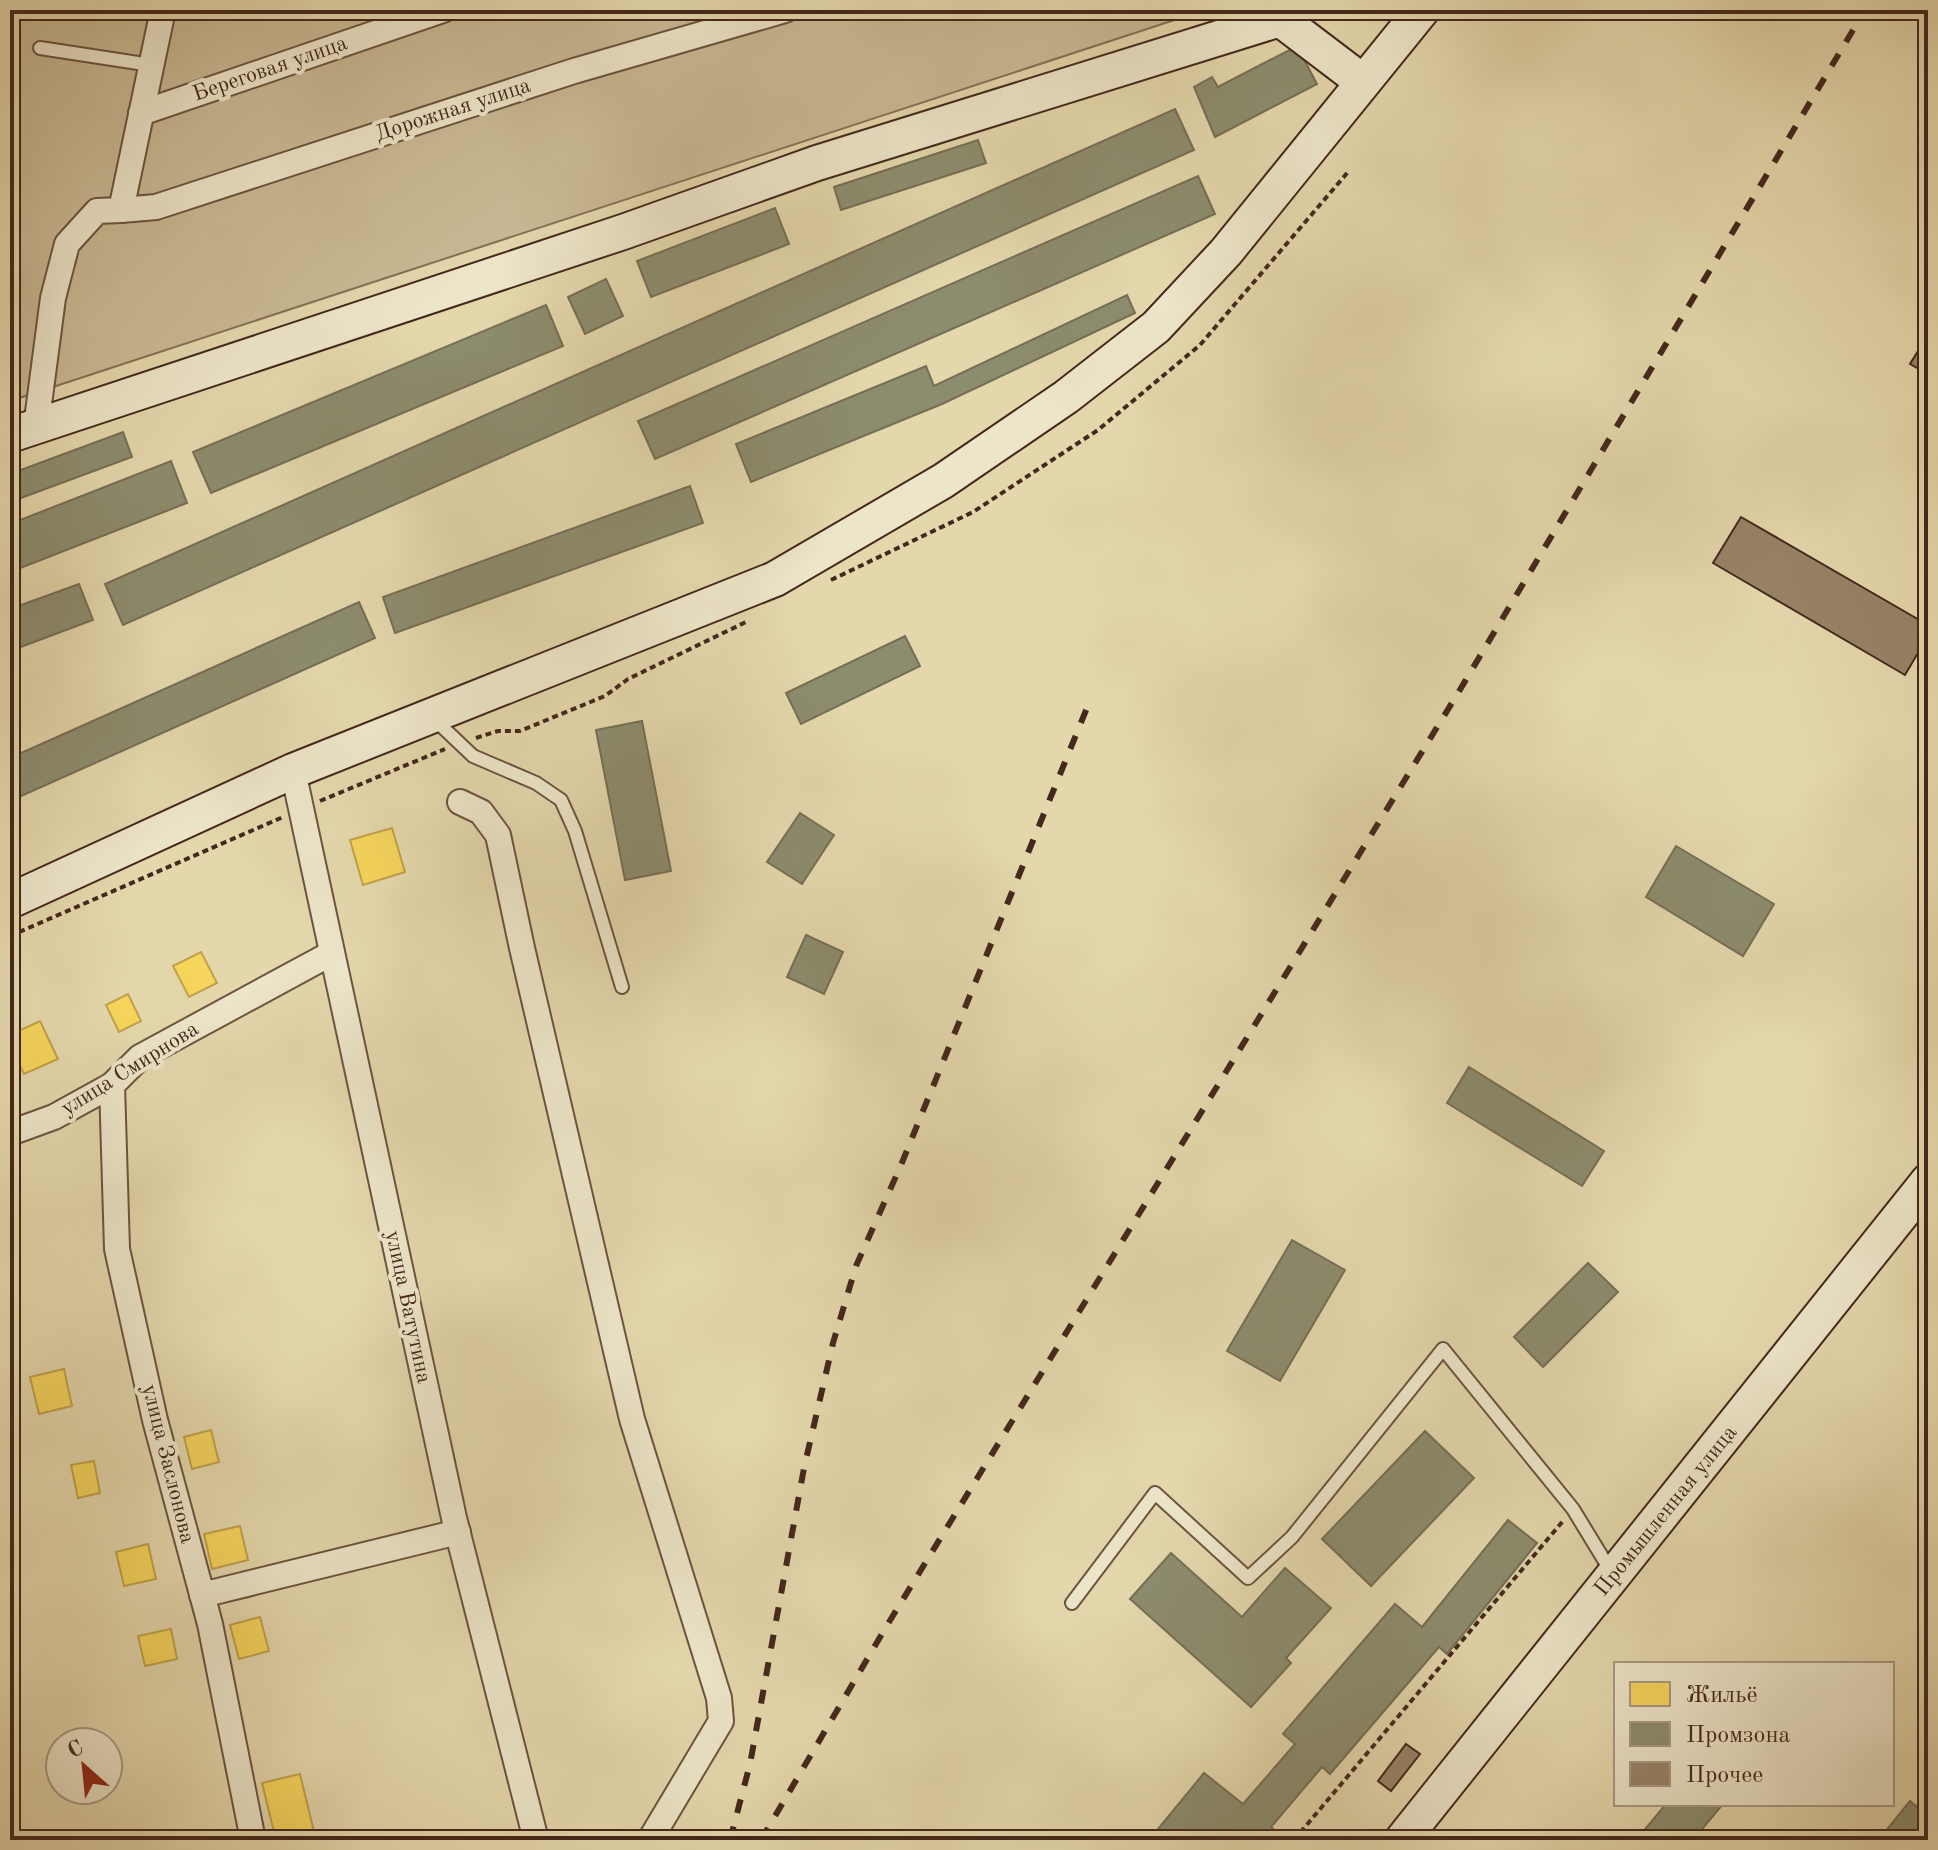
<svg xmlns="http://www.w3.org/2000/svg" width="1938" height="1850" font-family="'Old Standard TT',serif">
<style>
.green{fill:#c9b994;stroke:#867058;stroke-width:2}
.homes{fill:#f6d55c;stroke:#c1a149;stroke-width:2}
.industry{fill:#8c8c6e;stroke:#766e55;stroke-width:2}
.building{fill:#978367;stroke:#44281c;stroke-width:2}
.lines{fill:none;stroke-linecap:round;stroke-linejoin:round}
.lane-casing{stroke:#6c5440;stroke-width:16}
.street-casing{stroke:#6c5440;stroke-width:28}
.secondary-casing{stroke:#44281c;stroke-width:38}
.path{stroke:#44281c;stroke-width:4;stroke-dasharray:6 4;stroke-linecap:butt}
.lane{stroke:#ede5c9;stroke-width:12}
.street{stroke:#ede5c9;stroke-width:24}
.secondary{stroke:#ede5c9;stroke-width:34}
.rail{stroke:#44281c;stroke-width:6;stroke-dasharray:14 14;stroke-linecap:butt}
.labels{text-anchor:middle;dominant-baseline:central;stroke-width:8;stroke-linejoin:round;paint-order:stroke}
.street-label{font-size:22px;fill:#44281c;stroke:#ede5c9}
</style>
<rect width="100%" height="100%" fill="#e4d7ac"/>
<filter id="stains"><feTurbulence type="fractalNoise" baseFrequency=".0025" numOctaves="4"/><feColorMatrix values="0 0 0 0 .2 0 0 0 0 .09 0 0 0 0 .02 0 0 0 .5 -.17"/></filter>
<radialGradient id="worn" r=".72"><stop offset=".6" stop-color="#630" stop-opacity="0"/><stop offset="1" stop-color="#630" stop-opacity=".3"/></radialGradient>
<polygon class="green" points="10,10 1205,10 10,401"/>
<g class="homes">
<polygon points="392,828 405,872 363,885 350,840"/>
<polygon points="201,952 217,983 189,997 173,966"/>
<polygon points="128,994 141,1021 119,1032 106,1005"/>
<polygon points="40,1021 58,1059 24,1074 10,1045 10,1035"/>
<polygon points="64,1369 72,1406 39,1414 30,1377"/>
<polygon points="211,1430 219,1462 192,1469 184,1437"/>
<polygon points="94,1461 100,1493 78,1498 71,1465"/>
<polygon points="240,1526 248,1560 212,1569 204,1534"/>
<polygon points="148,1544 156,1579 124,1586 116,1552"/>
<polygon points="260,1617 269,1651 239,1659 230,1625"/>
<polygon points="171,1629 177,1659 145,1666 138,1636"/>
<polygon points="300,1774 316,1840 276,1840 262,1783"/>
</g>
<g class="industry">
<polygon points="1297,46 1317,84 1215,137 1194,87 1212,77 1218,87"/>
<polygon points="1175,109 1194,150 123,625 105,584"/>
<polygon points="978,140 986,163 841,210 834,187"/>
<polygon points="1198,176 1215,214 655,459 638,421"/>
<polygon points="775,208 789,244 651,297 637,261"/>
<polygon points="606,279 623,316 585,334 568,297"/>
<polygon points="1127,295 1135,313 942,404 751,482 736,444 926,366 934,386"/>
<polygon points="546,305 563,346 211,493 193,452"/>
<polygon points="123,432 132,457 10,502 10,474"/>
<polygon points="171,461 187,503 10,572 10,524"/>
<polygon points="690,486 703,523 395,633 383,597"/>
<polygon points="79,584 93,620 10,651 10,609"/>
<polygon points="359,602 375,638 10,801 10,758"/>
<polygon points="905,636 920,666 801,724 786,693"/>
<polygon points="642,721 671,871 625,880 596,730"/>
<polygon points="800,813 834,835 802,884 767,862"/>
<polygon points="1676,846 1774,904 1743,956 1646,897"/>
<polygon points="806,935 843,952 824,994 787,977"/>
<polygon points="1469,1067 1604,1151 1582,1186 1447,1103"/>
<polygon points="1292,1240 1345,1270 1280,1381 1227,1351"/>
<polygon points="1588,1263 1618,1292 1543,1367 1514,1337"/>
<polygon points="1425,1431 1474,1478 1371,1586 1322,1539"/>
<polygon points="1508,1520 1537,1543 1447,1654 1439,1647 1330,1774 1322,1767 1271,1827 1278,1833 1272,1840 1149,1840 1204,1773 1243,1804 1295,1744 1283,1734 1395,1604 1422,1627"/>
<polygon points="1171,1553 1242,1617 1285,1568 1331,1608 1286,1658 1291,1663 1251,1707 1130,1599"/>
<polygon points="1910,1801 1928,1816 1928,1840 1893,1840 1884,1833"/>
<polygon points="1666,1804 1723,1804 1693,1840 1636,1840"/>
</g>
<g class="building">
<polygon points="1928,335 1928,374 1910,364"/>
<polygon points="1741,517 1928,625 1928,636 1905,675 1713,563"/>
<polygon points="1406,1744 1420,1754 1391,1791 1378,1781"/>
</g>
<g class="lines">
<g class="lane-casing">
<g id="lane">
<polyline points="40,48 151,65"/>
<polyline points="435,720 473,756 536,783 561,800 575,831 622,987"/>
<polyline points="1072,1603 1155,1493 1248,1578 1292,1537 1443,1349 1573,1509 1612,1573"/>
</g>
</g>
<g class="street-casing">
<g id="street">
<polyline points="141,113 443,10"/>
<polyline points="121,210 156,207 574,71 785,10"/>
<polyline points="36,427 53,298 67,244 97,211 121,210 163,10"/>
<polyline points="293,771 454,1518 536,1840"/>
<polyline points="460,802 481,812 498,835 522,948 632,1419 719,1698 721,1721 650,1840"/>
<polyline points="112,1085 117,1249 155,1420 210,1624 253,1840"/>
<polyline points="10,1133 54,1117 112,1085 140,1057 332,953"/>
<polyline points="202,1595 458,1532"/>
</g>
</g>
<g class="secondary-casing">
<g id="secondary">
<polyline points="10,435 623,232 817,163 1280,19 1363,82"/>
<polyline points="10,901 293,771 775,579 943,481 1066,397 1156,327 1226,252 1422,10"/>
<polyline points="1402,1840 1928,1181"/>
</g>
</g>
<g class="path">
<polyline points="831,580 973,512 1098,430 1200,345 1348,172"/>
<polyline points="476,738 498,731 520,731 605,696 628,679 748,621"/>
<polyline points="320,801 445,749"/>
<polyline points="10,936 283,817"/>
<polyline points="1294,1840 1563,1521"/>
</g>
<use href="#lane" class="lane"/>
<use href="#street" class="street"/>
<use href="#secondary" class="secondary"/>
<g class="rail">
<polyline points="730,1840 750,1764 804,1468 833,1343 856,1266 901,1165 1089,703"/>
<polyline points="761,1840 886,1627 1458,693 1865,10"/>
</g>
</g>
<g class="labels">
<g class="street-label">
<text transform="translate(270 69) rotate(-19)">Береговая улица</text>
<text transform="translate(453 110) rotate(-18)">Дорожная улица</text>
<text transform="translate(130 1069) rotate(-32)">улица Смирнова</text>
<text transform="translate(408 1307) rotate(78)">улица Ватутина</text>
<text transform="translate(168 1464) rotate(76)">улица Заслонова</text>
<text transform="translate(1666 1511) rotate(-51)">Промышленная улица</text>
</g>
</g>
<rect width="1938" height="1850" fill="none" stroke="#e4d7ac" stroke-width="40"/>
<rect x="12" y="12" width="1914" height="1826" fill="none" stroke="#44281c" stroke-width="4"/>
<rect x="20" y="20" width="1898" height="1810" fill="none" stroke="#44281c" stroke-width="2"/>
<rect x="1614" y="1662" width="280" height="144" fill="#ede5c9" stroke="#a99984" stroke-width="2"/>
<rect x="1630" y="1682" width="40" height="24" fill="#f6d55c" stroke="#a99984" stroke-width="2"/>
<text x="1686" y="1702" font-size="24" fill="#44281c">Жильё</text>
<rect x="1630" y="1722" width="40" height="24" fill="#8c8c6e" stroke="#a99984" stroke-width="2"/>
<text x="1686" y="1742" font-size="24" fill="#44281c">Промзона</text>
<rect x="1630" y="1762" width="40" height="24" fill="#978367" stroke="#a99984" stroke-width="2"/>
<text x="1686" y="1782" font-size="24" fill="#44281c">Прочее</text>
<g transform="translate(84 1766) rotate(333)"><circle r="38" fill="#ede5c9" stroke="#a99984" stroke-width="2"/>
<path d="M0-6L14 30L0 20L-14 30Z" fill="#8f2418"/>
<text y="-12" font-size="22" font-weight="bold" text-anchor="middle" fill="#44281c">С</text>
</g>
<rect width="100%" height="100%" filter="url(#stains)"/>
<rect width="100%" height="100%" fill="url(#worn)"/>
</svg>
